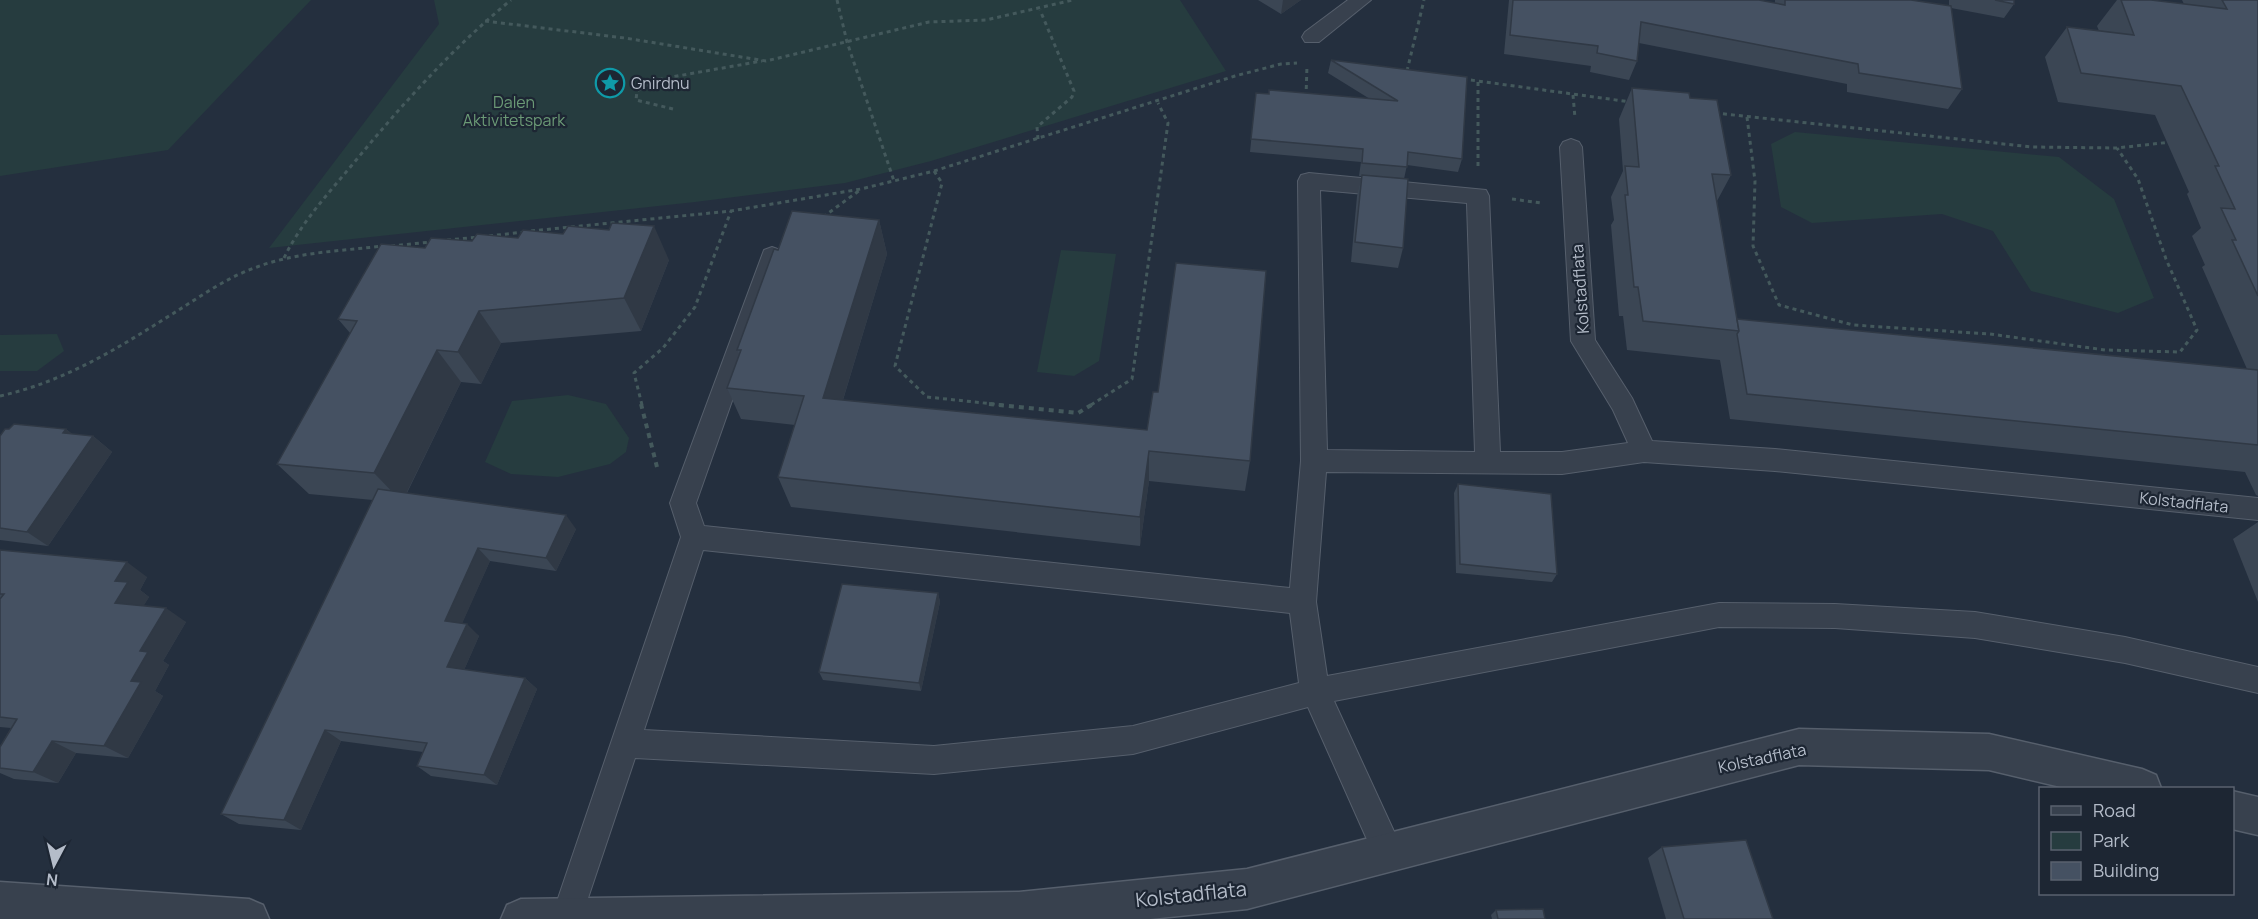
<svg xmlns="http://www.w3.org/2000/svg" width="2258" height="919" font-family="Manrope,sans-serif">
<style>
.green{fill:#263c3f}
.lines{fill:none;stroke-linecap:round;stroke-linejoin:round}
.lane-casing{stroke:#565f6c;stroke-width:2}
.street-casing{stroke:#565f6c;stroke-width:3}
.path-far1{stroke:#44595c;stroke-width:3;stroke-dasharray:4 4;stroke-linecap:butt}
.path{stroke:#44595c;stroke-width:4;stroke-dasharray:5 5;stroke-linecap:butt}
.lane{fill:#38414e;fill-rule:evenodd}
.street{fill:#38414e;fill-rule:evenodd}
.wall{fill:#3b4654}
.shaded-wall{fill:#303945}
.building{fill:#455162;stroke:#303945;stroke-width:1.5}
.labels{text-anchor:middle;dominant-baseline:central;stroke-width:4.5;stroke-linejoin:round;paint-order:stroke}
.poi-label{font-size:16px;fill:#b4bcc9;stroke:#1d2633;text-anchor:start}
.park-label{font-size:16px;fill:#6b9a76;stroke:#1d2633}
.street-label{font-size:16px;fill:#b4bcc9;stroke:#1d2633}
.near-street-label{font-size:20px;fill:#b4bcc9;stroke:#1d2633}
</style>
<rect width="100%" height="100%" fill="#242f3e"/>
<g class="green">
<polygon points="0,0 311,0 168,150 0,176"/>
<polygon points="434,0 1180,0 1226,71 931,161 845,183 695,202 269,248 439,24"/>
<polygon points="1795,132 2059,157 2114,199 2154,298 2118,313 2031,291 1993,231 1942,214 1812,223 1781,207 1771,144"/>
<polygon points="1061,250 1116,254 1099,361 1074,376 1037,372"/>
<polygon points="57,334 64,351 37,371 0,371 0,335"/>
<polygon points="568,395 606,404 629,438 626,452 610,464 558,477 511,474 485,462 512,401"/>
</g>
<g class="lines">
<g class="lane-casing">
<g id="lane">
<polygon points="1348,0 1371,0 1319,42 1305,42 1302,37 1305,32"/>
<path d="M1571,139L1579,142L1582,147L1595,340L1632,398L1652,441L1775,449L2258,498V520L1775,471L1644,462L1562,474L1326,472L1316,602L1327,676L1719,603L1835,604L1975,612L2125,637L2258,667V693L2125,663L1975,638L1835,628L1719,627L1334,701L1403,851L1399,862L1388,866L1377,862L1308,707L1133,754L934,774L635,758L581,919H551L681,537L670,503L764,250L772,247L780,250L783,256L696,503L704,526L1290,588L1301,461L1298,181L1301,175L1309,173L1486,190L1489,196L1500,452H1562L1628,443L1613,410L1571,341L1560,147L1563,142ZM1320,190L1467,203L1475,452L1327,450ZM703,550L1290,613L1299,683L1133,726L934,746L644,730Z"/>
</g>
</g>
<g class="street-casing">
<g id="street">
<polygon points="1799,729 1989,734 2142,769 2156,775 2161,788 2065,788 1989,770 1799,765 1247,909 1150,919 501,919 507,905 521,899 1019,892 1247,869"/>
<polygon points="2232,791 2258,797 2258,835 2232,829"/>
<polygon points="0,882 249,899 263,905 269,919 0,919"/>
</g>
</g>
<g class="path-far1">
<polyline points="837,0 847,42 894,181"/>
<polyline points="485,21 625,38 766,61 929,22 986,20 1073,0"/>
<polyline points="1407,71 1424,0"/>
<polyline points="1463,79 1631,102"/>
<polyline points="1478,82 1478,166"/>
<polyline points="1573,95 1575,118"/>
<polyline points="1306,97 1307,65"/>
<polyline points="673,109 636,100 637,91 655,80 762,61"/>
<polyline points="1715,113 2032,147 2117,148 2171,142"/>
<polyline points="1747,117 1755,181 1753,246 1779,305 1853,325 1990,334 2105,350 2180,352 2197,330 2166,259 2138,179 2117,148"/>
<polyline points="1038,139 1037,127 1072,97 1074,91 1040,10"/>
<polyline points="934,171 942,183 895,366 927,397 1003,405"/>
<polyline points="1512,199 1541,203"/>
<polyline points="823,217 860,190"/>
<polyline points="531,231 731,211 861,189 934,171 1235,76 1281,64 1297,63"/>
<polyline points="489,236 524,232"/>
<polyline points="447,240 479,237"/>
<polyline points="391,246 431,242"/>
<path d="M284,258C301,223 327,195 352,165C401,106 451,49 511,0"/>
<path d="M0,396C63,382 115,350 169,316C197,299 225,278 257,267C297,252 341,251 383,246"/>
<polyline points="642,405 634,373 663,348 695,307 731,211"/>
<polyline points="1091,405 1132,379 1168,123 1158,103"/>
</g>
<g class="path">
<polyline points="641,404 657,467"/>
<polyline points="989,404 1078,413 1093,404"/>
</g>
<use href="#lane" class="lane"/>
<use href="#street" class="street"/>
</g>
<g class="wall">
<polygon points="1258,0 1301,0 1281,14"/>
<polygon points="1509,0 1759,0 1775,3 1775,0 1911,0 1949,6 1949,0 2014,0 2014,4 2004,18 1951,8 1962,89 1948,109 1847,92 1847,84 1639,43 1637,61 1629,80 1590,72 1591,66 1504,54"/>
<polygon points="2117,0 2151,0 2184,4 2182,0 2258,0 2258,496 2256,495 2245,472 1730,419 1720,360 1627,350 1623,316 1619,316 1611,225 1614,220 1611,197 1623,171 1619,119 1632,88 1690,98 1731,175 1717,201 1737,319 2247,369 2202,267 2205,265 2192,236 2201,228 2187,194 2189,192 2155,115 2058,102 2045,57 2067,27 2099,31 2097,26"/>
<polygon points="1331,60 1467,77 1462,159 1458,172 1407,165 1404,179 1403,248 1398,268 1351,262 1357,196 1362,176 1359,176 1361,162 1250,152 1256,93 1370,99 1328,73"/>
<polygon points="879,220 887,254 843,400 1250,461 1245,491 1149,481 1140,546 791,507 778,477 795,425 741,419 727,388 739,354 737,350 778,250"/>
<polygon points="425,248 669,260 641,331 501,343 481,384 461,382 407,493 576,529 556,571 490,561 462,623 479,636 464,670 525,678 537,689 497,785 431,776 417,766 423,752 341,741 301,830 239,824 221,814 373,500 309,494 277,464 350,333 338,319"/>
<polygon points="66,429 72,434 93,436 112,452 48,546 0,540 0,436"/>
<polygon points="1458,484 1557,574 1552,582 1456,573 1454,493"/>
<polygon points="2258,522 2258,602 2233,539"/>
<polygon points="0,550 147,577 140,590 149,597 143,606 186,622 163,661 169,665 155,691 163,696 128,758 76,753 58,783 14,779 0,773 0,747 11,728 0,727"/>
<polygon points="938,593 940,602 921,691 823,680 819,672"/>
<polygon points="1662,847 1773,919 1666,919 1648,858"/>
<polygon points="1496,910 1545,919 1492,919 1491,915"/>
</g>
<g class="shaded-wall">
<polygon points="1283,0 1301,0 1281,14"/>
<polygon points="879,220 887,254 834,429 823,398"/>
<polygon points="654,226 669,260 641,331 624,298"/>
<polygon points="479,311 501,343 481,384 458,352"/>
<polygon points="437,350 461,382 402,502 374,473"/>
<polygon points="66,429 85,445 63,433"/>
<polygon points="93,436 112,452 48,546 27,532"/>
<polygon points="1149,451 1149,481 1140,546 1140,517"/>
<polygon points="566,515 576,529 556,571 546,558"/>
<polygon points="478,548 490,561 458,633 445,621"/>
<polygon points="127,562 147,577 140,590 149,597 137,617 115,603 115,581"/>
<polygon points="938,593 940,602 921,691 919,683"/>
<polygon points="166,608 186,622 163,661 169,665 155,691 163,696 128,758 104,746 131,681 140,651"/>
<polygon points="467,624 479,636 460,679 447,667"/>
<polygon points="525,678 537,689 497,785 484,775"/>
<polygon points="325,730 341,741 301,830 284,820"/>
<polygon points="52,741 76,753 58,783 33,772"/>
</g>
<g class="building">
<polygon points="1513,0 1759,0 1785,5 1785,0 1911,0 1951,6 1962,89 1859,73 1858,64 1641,22 1637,61 1597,53 1598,46 1510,35"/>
<polygon points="1995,0 2014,0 2014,4"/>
<polygon points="2121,0 2151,0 2227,9 2222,0 2258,0 2258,296 2232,240 2236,240 2221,208 2235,209 2215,166 2219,166 2181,86 2081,73 2067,27 2134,35"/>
<polygon points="1331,60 1467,77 1462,159 1408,152 1407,167 1362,163 1363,149 1251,139 1256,93 1269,94 1269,90 1398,101"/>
<polygon points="1632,88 1689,93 1690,98 1717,100 1731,175 1712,174 1739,331 1643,321 1638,287 1634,287 1625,195 1628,195 1625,166 1639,167"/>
<polygon points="1362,175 1408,179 1403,248 1355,242"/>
<polygon points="792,211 879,220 823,398 1147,430 1153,392 1158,392 1176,263 1266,271 1250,461 1149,451 1140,517 778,477 804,396 727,388 741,350 737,350 774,249 778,250"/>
<polygon points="612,223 654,226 624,298 479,311 458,352 437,350 374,473 277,464 357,321 338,319 381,244 425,248 431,238 472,241 477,234 518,238 523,230 563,234 568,226 609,230"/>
<polygon points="1737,319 2258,370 2258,445 1747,394 1737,334 1739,331"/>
<polygon points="14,424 66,429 63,433 93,436 27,532 0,528 0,436 5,429 9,429"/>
<polygon points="1458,484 1551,494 1557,574 1460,564"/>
<polygon points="378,489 566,515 546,558 478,548 445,621 467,624 447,667 525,678 484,775 417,766 427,743 325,730 284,820 221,814"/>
<polygon points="0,550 127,562 115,581 128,582 115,603 166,608 140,651 148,652 131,681 141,682 104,746 52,741 33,772 0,768 0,747 17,719 0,717 0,599 4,594 0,594"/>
<polygon points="842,584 938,593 919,683 819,672"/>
<polygon points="1746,840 1773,919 1684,919 1662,847"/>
<polygon points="1543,909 1545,919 1498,919 1496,910"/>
</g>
<defs>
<g id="sight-ring" transform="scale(1.5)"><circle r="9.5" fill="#1d2633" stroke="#0f9aa8" stroke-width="1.5"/><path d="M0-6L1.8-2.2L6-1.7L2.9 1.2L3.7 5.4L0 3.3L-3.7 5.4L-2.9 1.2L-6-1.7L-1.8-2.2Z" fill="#0f9aa8"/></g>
</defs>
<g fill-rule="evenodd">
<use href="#sight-ring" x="610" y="83"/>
</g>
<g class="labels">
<g class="poi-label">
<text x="631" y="83">Gnirdnu</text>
</g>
<g class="park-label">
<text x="514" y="102">Dalen<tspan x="514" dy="18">Aktivitetspark</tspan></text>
</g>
<g class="street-label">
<text transform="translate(1580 289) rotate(-94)">Kolstadflata</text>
<text transform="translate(2184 502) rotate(6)">Kolstadflata</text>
<text transform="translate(1762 758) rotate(-12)">Kolstadflata</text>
</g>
<g class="near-street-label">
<text transform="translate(1191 894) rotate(-6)">Kolstadflata</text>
</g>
</g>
<rect x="2039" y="787" width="195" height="108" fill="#1d2633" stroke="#59626f" stroke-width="1.5"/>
<rect x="2051" y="806" width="30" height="9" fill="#38414e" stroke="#59626f" stroke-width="1.5"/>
<text x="2093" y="817" font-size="18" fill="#b4bcc9">Road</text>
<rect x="2051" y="832" width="30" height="18" fill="#263c3f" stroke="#59626f" stroke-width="1.5"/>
<text x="2093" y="847" font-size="18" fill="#b4bcc9">Park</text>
<rect x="2051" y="862" width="30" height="18" fill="#455162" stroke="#59626f" stroke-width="1.5"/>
<text x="2093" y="877" font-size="18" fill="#b4bcc9">Building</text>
<g transform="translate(54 865) rotate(187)" stroke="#1d2633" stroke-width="4.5" paint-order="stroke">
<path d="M0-4.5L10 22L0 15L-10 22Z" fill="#b4bcc9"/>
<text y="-9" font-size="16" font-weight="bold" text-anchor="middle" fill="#b4bcc9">N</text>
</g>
</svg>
